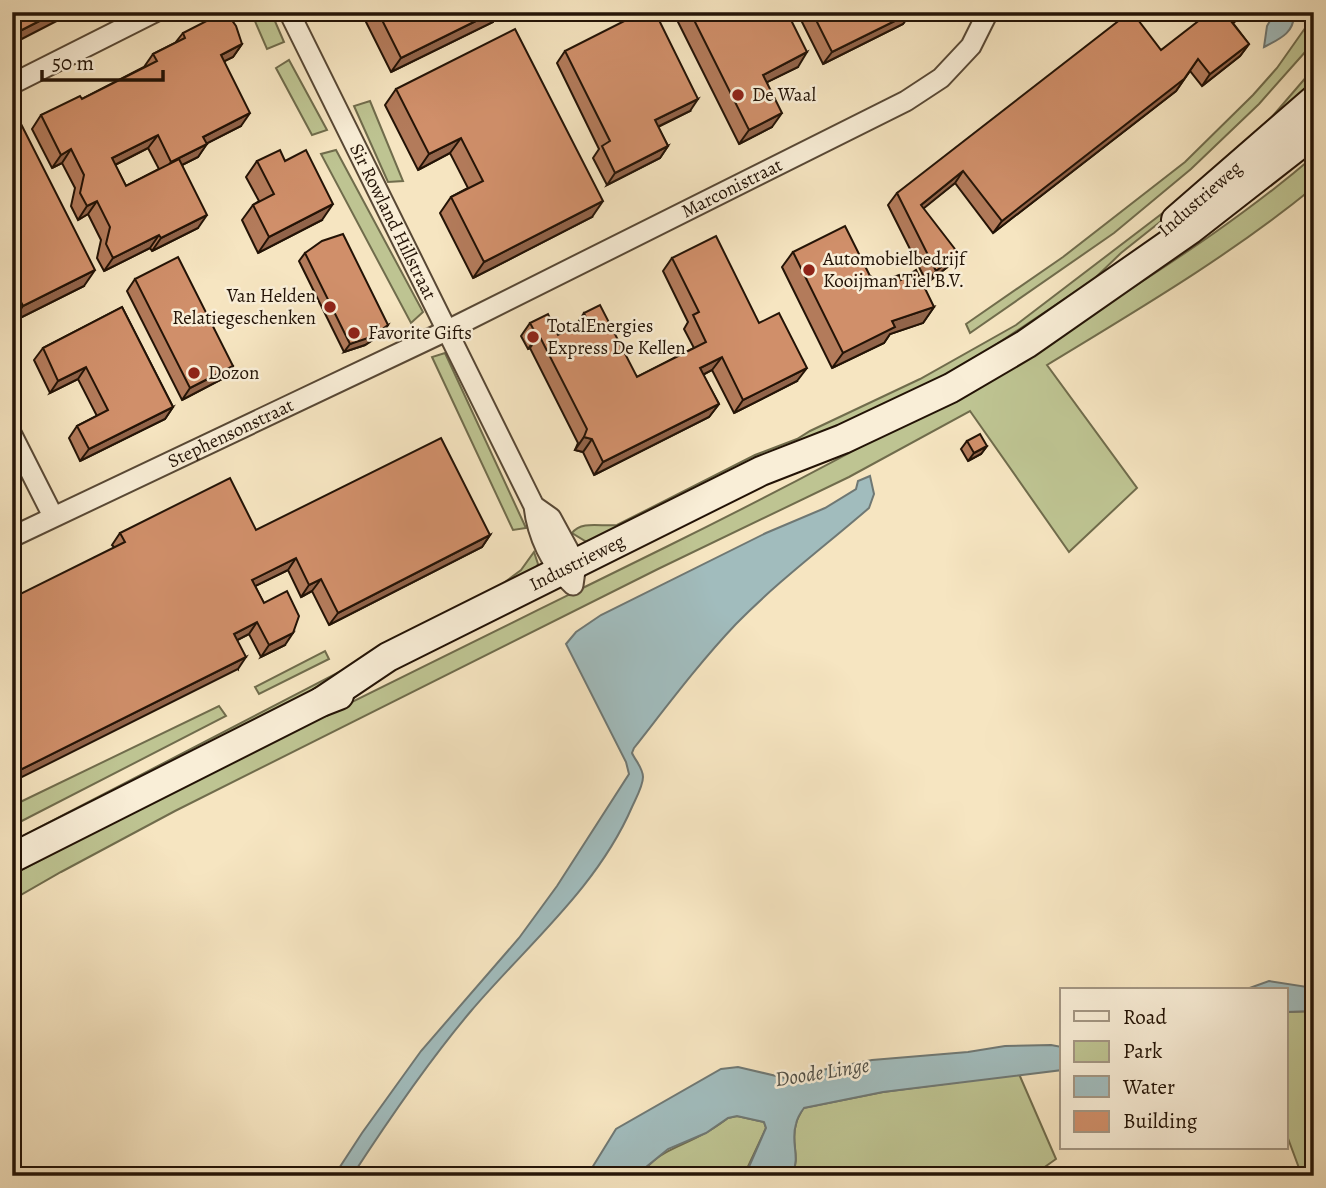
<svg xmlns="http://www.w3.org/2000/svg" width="1326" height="1188" font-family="Alegreya,serif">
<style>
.green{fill:#bec492;stroke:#706c4c;stroke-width:2}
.water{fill:#a1bcbd;stroke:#6f7874;stroke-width:2}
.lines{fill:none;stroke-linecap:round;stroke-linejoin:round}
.minor-casing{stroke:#584835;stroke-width:23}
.secondary-casing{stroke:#231306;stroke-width:32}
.minor{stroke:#f9eed7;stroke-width:19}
.secondary{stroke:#f9eed7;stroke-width:28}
.wall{fill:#b37b5b;stroke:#231306;stroke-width:2;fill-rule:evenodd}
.shaded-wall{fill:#92644a;stroke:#231306;stroke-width:2}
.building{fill:#d08f6a;stroke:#231306;stroke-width:2}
.poi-dot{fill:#8f2418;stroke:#f9eed7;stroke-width:2.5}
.labels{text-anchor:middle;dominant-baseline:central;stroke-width:5;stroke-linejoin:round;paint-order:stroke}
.poi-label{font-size:19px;fill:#231306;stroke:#f9eed7;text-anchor:start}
.street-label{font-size:19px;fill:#231306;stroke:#f9eed7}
.water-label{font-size:21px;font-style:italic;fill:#4f4e46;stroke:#f9eed7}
</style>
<rect width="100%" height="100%" fill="#f6e5c1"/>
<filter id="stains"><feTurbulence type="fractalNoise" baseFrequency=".00286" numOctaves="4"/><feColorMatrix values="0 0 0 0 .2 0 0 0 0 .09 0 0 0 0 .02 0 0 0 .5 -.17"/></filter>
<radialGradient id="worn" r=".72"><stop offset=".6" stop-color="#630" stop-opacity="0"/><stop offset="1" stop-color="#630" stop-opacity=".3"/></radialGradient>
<g class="green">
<polygon points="251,12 271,12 284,42 267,49"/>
<polygon points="1302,12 1314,12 1314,42 1259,104 1191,169 1114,233 970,333 966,324 1063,257 1185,162 1253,95 1277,68 1308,24"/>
<polygon points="289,60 327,130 312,135 276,68"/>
<path d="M1314,68V90L1204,187L1121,253L1093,280L958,370L590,544L572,533C582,520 602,527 617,525L755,455L797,439L810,431L920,379L1016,325L1202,183L1271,118Z"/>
<polygon points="370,101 403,181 388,182 354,106"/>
<polygon points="336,150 423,312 411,323 321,154"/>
<path d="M1314,156V187C1231,255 1139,309 1047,365L1137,488L1069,552L970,411L849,477L658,569L175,811L61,872L12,900V875C229,761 449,654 668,546C818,472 965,393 1107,304C1179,258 1249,212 1314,156Z"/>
<polygon points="445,353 526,528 513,530 432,357"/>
<polygon points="534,552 538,564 532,577 12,854 12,841 19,838 488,595 521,570"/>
<polygon points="325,651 329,659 259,694 255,687"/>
<polygon points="219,706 226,716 12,826 12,806"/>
<polygon points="1314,1011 1314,1176 1302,1176 1286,1133 1286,1012"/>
<path d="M1019,1074L1056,1159L1032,1176H792C801,1156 790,1142 796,1124C797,1118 801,1113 803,1108L883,1092Z"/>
<path d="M737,1116L764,1122L766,1128L745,1173L739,1176H641C655,1151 682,1147 705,1133C713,1129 721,1123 728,1118Z"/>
</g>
<g class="water">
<path d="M1275,12H1293C1297,32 1278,40 1264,47L1267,26Z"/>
<path d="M870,476L874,494L869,508C825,546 777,582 736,624C699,663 667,706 634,748L632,753C635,760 643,768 643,777C643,786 636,798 632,807C597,888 527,945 471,1011C427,1063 389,1119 352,1176H334L362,1133L421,1051L519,938L557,886L629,774L626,762L566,644L576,632L601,615L766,533L825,508L856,489L858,481Z"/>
<polygon points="1269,981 1314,988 1314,1011 1286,1012 1286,990 1244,990"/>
<path d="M1051,1045L1062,1047V1070L883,1092L804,1108C801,1112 797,1118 796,1124C790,1142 801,1156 792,1176H739L748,1169L766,1128L764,1122L737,1116L728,1118L706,1133L668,1149L645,1168L641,1176H587L616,1129L721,1069L738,1067L789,1079L817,1071L872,1060L968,1052L1005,1046Z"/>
</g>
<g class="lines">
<g class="minor-casing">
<g id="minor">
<path id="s1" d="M289,12L534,506C537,534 551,566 573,585L576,564L551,518L534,506"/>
<polyline points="12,84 155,12"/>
<polyline points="12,435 53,516"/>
<path id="s2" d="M12,537L448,330L906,101L941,78L971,46L988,12"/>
</g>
</g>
<g class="secondary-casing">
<g id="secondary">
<polyline points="1176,220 1314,100"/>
<path id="s3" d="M321,702L388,657L761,471L843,439L951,388L1026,344L1191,229L1314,133"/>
<polyline points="12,858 321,702 339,695"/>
</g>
</g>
<use href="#minor" class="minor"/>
<use href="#secondary" class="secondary"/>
</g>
<g class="wall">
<polygon points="361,12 500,12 493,22 391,72"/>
<polygon points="673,12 787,12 798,67 767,82 772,127 739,144"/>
<polygon points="797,12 911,12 903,24 823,64"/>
<polygon points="1233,23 1249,44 1240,56 1202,86 1190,71 1176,91 993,233 955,183 923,208 950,265 927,283 888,205 897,193 1161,50"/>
<path d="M183,33L242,44L233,57L224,61L241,126L207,143L198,157L182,165L198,228L152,251L150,248L104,271L97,258L101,240L88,214L78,220L71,206L75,188L62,163L52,168L32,129L41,115L82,99L144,67L153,54L175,43ZM148,148L159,169L126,186L115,165Z"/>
<polygon points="565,51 690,111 658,127 668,146 660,158 607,185 593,158 599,149 557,63"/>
<polygon points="396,89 592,217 473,278 440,213 451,197 468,188 450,153 418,170 385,105"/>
<polygon points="12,129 84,286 12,322"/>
<polygon points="257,161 285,161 322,220 258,253 242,220 253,205 259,201 246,177"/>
<polygon points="793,252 870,276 880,282 901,280 934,307 923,323 890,334 884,343 832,368 782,267"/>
<polygon points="305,253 383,333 365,345 344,352 299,261"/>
<polygon points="672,258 759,323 797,381 734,413 712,370 703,375 719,404 709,417 594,475 583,452 575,450 578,443 530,348 528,349 521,336 530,323 558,335 575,327 584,313 637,377 694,348 684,329 688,322 663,271"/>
<polygon points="135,279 233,366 224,378 182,400 127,291"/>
<polygon points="122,307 173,407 165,419 80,461 69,438 77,426 97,416 78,379 50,393 34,360 43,348"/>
<polygon points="967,441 987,446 981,454 968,461 961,449"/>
<polygon points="256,530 490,535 482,547 329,625 312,591 301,597 288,570 255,586 285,645 261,657 249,634 237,640 238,669 112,545 120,533"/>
</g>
<g class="shaded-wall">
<polygon points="57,12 74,12 12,44 12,35"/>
<polygon points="494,12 500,12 493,22 391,72 401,58"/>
<polygon points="1240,12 1247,12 1222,32 1230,20"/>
<polygon points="911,13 903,24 823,64 832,52"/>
<polygon points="242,44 233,57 211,68 221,55"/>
<polygon points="1249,44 1240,56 1202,86 1210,74"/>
<polygon points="807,52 798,67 753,89 763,75"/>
<polygon points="1198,59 1176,91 993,233 1002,221"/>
<polygon points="698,99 690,111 647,132 655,120"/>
<polygon points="250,113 241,126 194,150 203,137"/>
<polygon points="782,113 772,127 739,144 749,130"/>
<polygon points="158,135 148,148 103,171 112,158"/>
<polygon points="461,138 450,153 418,170 429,154"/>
<polygon points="207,144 198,157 162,175 171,162"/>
<polygon points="668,146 660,158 607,185 615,173"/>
<polygon points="71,149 62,163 52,168 61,155"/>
<polygon points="963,171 955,183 913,217 921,205"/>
<polygon points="97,201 88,214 78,220 87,206"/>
<polygon points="603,201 592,217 473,278 484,262"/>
<polygon points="333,204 322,220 258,253 269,237"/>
<polygon points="207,215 198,228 152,251 161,238"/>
<polygon points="159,235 150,248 104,271 113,258"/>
<polygon points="958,253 950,265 927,283 936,271"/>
<polygon points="95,270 84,286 12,322 23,306"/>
<polygon points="934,307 923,323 890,334 884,343 832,368 843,353 892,321"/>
<polygon points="388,325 383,333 365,345 344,352 350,344"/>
<polygon points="539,335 530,348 528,349 537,336"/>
<polygon points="722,357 712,370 691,381 700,368"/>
<polygon points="233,366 224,378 182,400 190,388"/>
<polygon points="86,367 78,379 50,393 58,381"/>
<polygon points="807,368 797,381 734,413 743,400"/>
<polygon points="719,404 709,417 594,475 603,462"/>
<polygon points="173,407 165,419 80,461 89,449"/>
<polygon points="584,437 592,439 583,452 575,450"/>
<polygon points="987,446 981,454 968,461 974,453"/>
<polygon points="490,535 482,547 329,625 338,613"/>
<polygon points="296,558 288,570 243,592 252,580"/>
<polygon points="321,579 312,591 301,597 309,585"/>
<polygon points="257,622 249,634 226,646 234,634"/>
<polygon points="293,633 285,645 261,657 269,645"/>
<polygon points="246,657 238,669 12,782 12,774"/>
</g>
<g class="building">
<polygon points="12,12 57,12 12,35"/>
<polygon points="224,12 226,12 236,26 242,44 221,55 250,113 203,137 207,144 171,162 158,135 112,158 126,186 179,159 207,215 161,238 159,235 113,258 106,244 110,227 97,201 87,206 80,193 84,175 71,149 61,155 41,115 80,96 82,99 157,61 153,54 185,38 183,33"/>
<polygon points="378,12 494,12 401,58"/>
<polygon points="642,12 655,12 698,99 655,120 668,146 615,173 602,146 610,141 565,51"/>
<polygon points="690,12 787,12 807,52 763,75 782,113 749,130"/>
<polygon points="812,12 911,12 911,13 832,52"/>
<polygon points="1130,12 1132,12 1161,50 1210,12 1240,12 1230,20 1249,44 1210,74 1198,59 1184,79 1002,221 963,171 921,205 958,253 936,271 897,193"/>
<polygon points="515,29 603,201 484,262 451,197 483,181 461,138 429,154 396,89"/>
<polygon points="21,124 95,270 23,306 17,294 12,296 12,129"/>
<polygon points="280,150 285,161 306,150 333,204 269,237 253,205 274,194 257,161"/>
<polygon points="845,226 870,276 880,282 899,275 901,280 916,270 934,307 892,321 895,327 843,353 793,252"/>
<polygon points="343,234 388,325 371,337 350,344 305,253 322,241"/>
<polygon points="716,236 759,323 779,313 807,368 743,400 722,357 700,368 719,404 603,462 592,439 584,437 587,429 539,335 537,336 530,323 548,314 558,335 587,320 584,313 600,305 637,377 706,342 693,315 699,312 672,258"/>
<polygon points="178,257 233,366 190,388 135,279"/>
<polygon points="122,307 173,407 89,449 77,426 108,410 86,367 58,381 43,348"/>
<polygon points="980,434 987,446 974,453 967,441"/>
<polygon points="441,438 490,535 338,613 321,579 309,585 296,558 252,580 264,603 287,591 299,616 293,633 269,645 257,622 234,634 246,657 12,774 12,598 125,542 120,533 230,478 256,530"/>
<polygon points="12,486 19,498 12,501"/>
</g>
<g class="poi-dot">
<circle cx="738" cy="95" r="7"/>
<circle cx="809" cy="270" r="7"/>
<circle cx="330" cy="307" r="7"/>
<circle cx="354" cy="333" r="7"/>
<circle cx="533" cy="337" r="7"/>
<circle cx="194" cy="373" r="7"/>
</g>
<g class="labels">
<g class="poi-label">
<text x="752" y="95">De Waal</text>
<text x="823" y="259">Automobielbedrijf<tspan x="823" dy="22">Kooijman Tiel B.V.</tspan></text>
<text x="316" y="296" text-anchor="end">Van Helden<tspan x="316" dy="22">Relatiegeschenken</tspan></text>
<text x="547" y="326">TotalEnergies<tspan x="547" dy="22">Express De Kellen</tspan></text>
<text x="368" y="333">Favorite Gifts</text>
<text x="208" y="373">Dozon</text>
</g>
<g class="street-label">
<text stroke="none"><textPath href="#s2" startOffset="800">Marconistraat</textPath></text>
<text transform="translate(1200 199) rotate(-41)">Industrieweg</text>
<text stroke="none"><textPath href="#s1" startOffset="234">Sir Rowland Hillstraat</textPath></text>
<text stroke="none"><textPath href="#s2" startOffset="242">Stephensonstraat</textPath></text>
<text stroke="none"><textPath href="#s3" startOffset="292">Industrieweg</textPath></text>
</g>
<g class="water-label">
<text transform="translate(822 1072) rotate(-9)">Doode Linge</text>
</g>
</g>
<rect width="1326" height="1188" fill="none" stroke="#f6e5c1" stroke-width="42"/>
<rect x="14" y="14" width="1298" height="1160" fill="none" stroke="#231306" stroke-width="3.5"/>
<rect x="21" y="21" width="1284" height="1146" fill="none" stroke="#231306" stroke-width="2"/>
<rect x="1060" y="988" width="228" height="161" fill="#f9eed7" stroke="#a39683" stroke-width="2"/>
<rect x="1074" y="1011" width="35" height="10" fill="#f9eed7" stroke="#a39683" stroke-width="2"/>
<text x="1123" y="1024" font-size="21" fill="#231306">Road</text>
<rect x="1074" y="1041" width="35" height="21" fill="#bec492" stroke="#a39683" stroke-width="2"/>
<text x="1123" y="1058" font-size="21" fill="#231306">Park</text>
<rect x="1074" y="1076" width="35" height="21" fill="#a1bcbd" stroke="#a39683" stroke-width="2"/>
<text x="1123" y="1094" font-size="21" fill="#231306">Water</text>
<rect x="1074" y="1111" width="35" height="21" fill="#d08f6a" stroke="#a39683" stroke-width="2"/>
<text x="1123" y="1128" font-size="21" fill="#231306">Building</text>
<path d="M42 70v10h121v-10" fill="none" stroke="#231306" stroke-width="3.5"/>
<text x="52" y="70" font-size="21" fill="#231306" stroke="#f9eed7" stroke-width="5" paint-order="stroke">50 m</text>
<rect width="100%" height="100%" filter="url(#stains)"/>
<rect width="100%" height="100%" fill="url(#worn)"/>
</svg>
